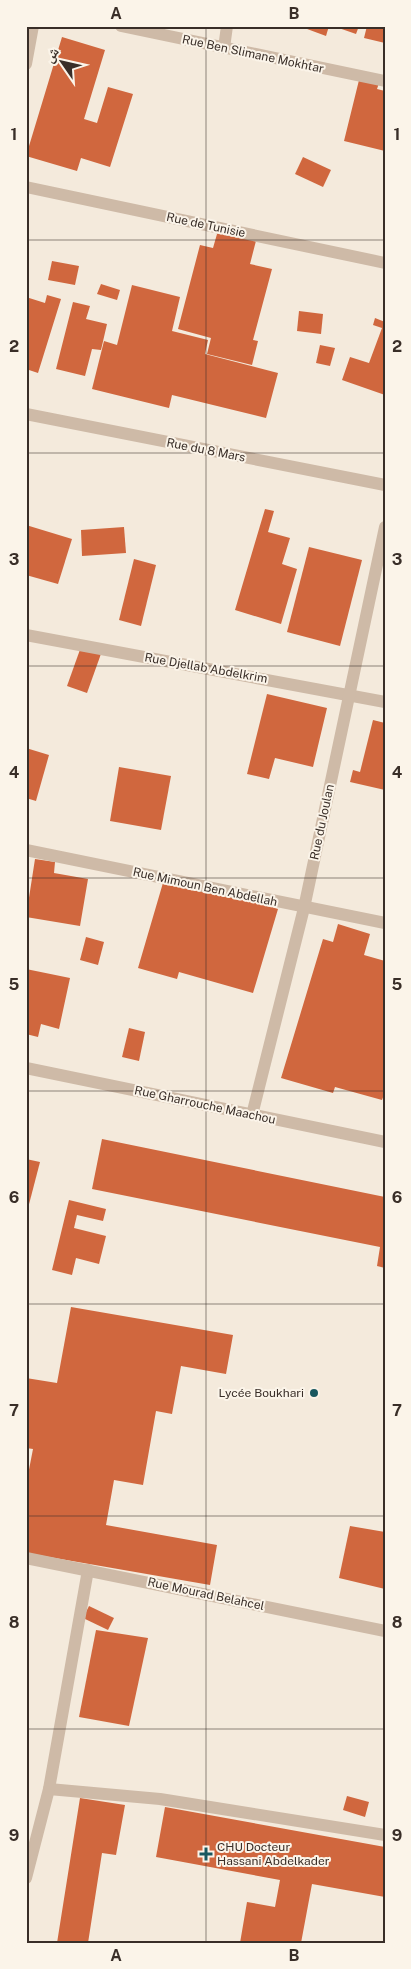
<svg xmlns="http://www.w3.org/2000/svg" width="411" height="1969" font-family="'Public Sans','Noto Naskh Arabic',sans-serif">
<style>
.building{fill:#d0673e}
.lines{fill:none;stroke-linecap:round;stroke-linejoin:round}
.service{stroke:#cebaa7;stroke-width:12}
.minor{stroke:#cebaa7;stroke-width:12}
.grid{fill:none;stroke:#392e28;stroke-width:1;stroke-opacity:0.55}
.poi-dot{fill:#19585f;stroke:#fbf4e9;stroke-width:2}
.labels{text-anchor:middle;dominant-baseline:central;stroke-width:4;stroke-linejoin:round;paint-order:stroke}
.street-label{font-size:12px;fill:#392e28;stroke:#fbf4e9}
.poi-label{font-size:12px;fill:#392e28;stroke:#fbf4e9;text-anchor:end}
.neatline{fill:none;stroke:#392e28;stroke-width:2}
.grid-label{font-size:16px;text-anchor:middle;font-weight:bold;fill:#392e28}
</style>
<rect width="100%" height="100%" fill="#f4eadc"/>
<g class="building">
<polygon points="299,26 329,26 326,36"/>
<polygon points="333,26 359,26 356,34"/>
<polygon points="367,26 385,26 385,43 364,38"/>
<polygon points="62,37 105,50 84,119 97,123 108,87 133,94 110,167 81,158 77,171 26,156"/>
<polygon points="360,76 380,80 377,89 385,91 385,151 344,141"/>
<polygon points="303,157 331,170 323,187 295,174"/>
<polygon points="219,227 257,237 250,264 272,269 253,340 258,341 252,365 207,354 211,338 178,329 200,245 213,248"/>
<polygon points="52,261 79,266 75,285 48,280"/>
<polygon points="101,284 120,290 117,300 97,294"/>
<polygon points="132,285 180,297 172,331 208,340 205,354 278,373 266,418 172,395 169,408 92,389 104,341 117,345"/>
<polygon points="47,295 61,299 38,373 26,369 26,297 45,303"/>
<polygon points="73,302 90,306 86,319 107,324 101,350 92,349 85,376 56,369"/>
<polygon points="299,311 323,314 321,334 297,331"/>
<polygon points="375,318 385,322 385,395 342,380 350,357 369,363 382,328 373,325"/>
<polygon points="320,345 335,348 330,366 316,363"/>
<polygon points="265,509 274,511 268,532 290,538 282,564 297,569 281,624 235,610"/>
<polygon points="26,525 72,539 58,584 26,575"/>
<polygon points="124,527 126,553 82,556 81,530"/>
<polygon points="309,547 362,560 340,646 287,632"/>
<polygon points="134,559 156,565 141,626 119,620"/>
<polygon points="82,644 102,651 87,693 67,686"/>
<polygon points="267,694 327,708 313,767 275,758 269,779 247,774"/>
<polygon points="373,720 385,723 385,790 350,782 353,770 360,772"/>
<polygon points="26,748 49,755 36,801 26,798"/>
<polygon points="119,767 171,776 161,830 110,821"/>
<polygon points="35,859 55,862 54,873 88,879 80,926 26,917"/>
<polygon points="165,876 278,909 253,993 179,972 177,979 138,968"/>
<polygon points="338,924 370,934 364,955 385,961 385,1092 382,1100 335,1087 333,1093 281,1078 323,939 333,942"/>
<polygon points="86,937 104,942 98,965 80,960"/>
<polygon points="26,969 70,978 59,1029 41,1024 38,1037 26,1034"/>
<polygon points="129,1028 145,1032 139,1061 122,1057"/>
<polygon points="102,1139 385,1197 385,1268 377,1266 380,1247 92,1189"/>
<polygon points="26,1159 40,1162 27,1212 26,1212"/>
<polygon points="69,1200 106,1209 103,1221 77,1215 74,1228 106,1236 99,1264 76,1258 72,1275 52,1270"/>
<polygon points="71,1307 233,1335 226,1374 181,1366 172,1414 156,1411 143,1485 114,1480 106,1525 217,1545 210,1585 26,1553 26,1485 33,1449 26,1448 26,1378 57,1383"/>
<polygon points="350,1526 385,1532 385,1589 339,1578"/>
<polygon points="89,1606 114,1618 108,1630 83,1618"/>
<polygon points="96,1630 148,1638 129,1726 79,1717"/>
<polygon points="347,1796 369,1802 365,1817 343,1810"/>
<polygon points="80,1798 125,1805 116,1855 102,1853 88,1943 57,1943"/>
<polygon points="165,1807 385,1847 385,1897 312,1884 301,1943 240,1943 247,1902 275,1907 280,1880 156,1857"/>
</g>
<g class="lines">
<g class="service">
<polyline points="49,1789 160,1799 385,1835"/>
<polyline points="26,1878 49,1789 88,1570"/>
</g>
<g class="minor">
<polyline points="121,26 385,81"/>
<polyline points="224,48 227,26"/>
<polyline points="26,64 33,26"/>
<polyline points="26,187 385,263"/>
<polyline points="26,414 385,485"/>
<polyline points="26,635 385,702"/>
<polyline points="26,850 385,923"/>
<polyline points="26,1068 385,1142"/>
<polyline points="252,1115 304,908 385,527"/>
<polyline points="26,1558 385,1631"/>
</g>
</g>
<path class="grid" d="M206,26V1943M26,240H385M26,453H385M26,666H385M26,878H385M26,1091H385M26,1304H385M26,1516H385M26,1729H385"/>
<g class="poi-dot">
<circle cx="314" cy="1393" r="5"/>
<path d="M203.5 1846.5h5v5h5v5h-5v5h-5v-5h-5v-5h5z"/>
</g>
<g class="labels">
<g class="street-label">
<text transform="translate(253 54) rotate(12)">Rue Ben Slimane Mokhtar</text>
<text transform="translate(206 225) rotate(12)">Rue de Tunisie</text>
<text transform="translate(206 450) rotate(11)">Rue du 8 Mars</text>
<text transform="translate(206 668) rotate(10)">Rue Djellab Abdelkrim</text>
<text transform="translate(322 822) rotate(-78)">Rue du Joulan</text>
<text transform="translate(205 887) rotate(12)">Rue Mimoun Ben Abdellah</text>
<text transform="translate(205 1105) rotate(12)">Rue Gharrouche Maachou</text>
<text transform="translate(206 1594) rotate(12)">Rue Mourad Belahcel</text>
</g>
<g class="poi-label">
<text x="304" y="1393">Lycée Boukhari</text>
<text x="217" y="1847" text-anchor="start">CHU Docteur<tspan x="217" dy="14">Hassani Abdelkader</tspan></text>
</g>
</g>
<rect width="411" height="1969" fill="none" stroke="#fbf4e9" stroke-width="55"/>
<g transform="translate(62 62) rotate(304)" stroke="#fbf4e9" stroke-width="4" paint-order="stroke">
<path d="M0-4L9 19L0 12L-9 19Z" fill="#392e28"/>
<text y="-8" font-size="14" font-weight="bold" text-anchor="middle" fill="#392e28">ش</text>
</g>
<rect x="28" y="28" width="356" height="1914" class="neatline"/>
<g class="grid-label">
<text x="116" y="19">A</text>
<text x="294" y="19">B</text>
<text x="14" y="140">1</text>
<text x="397" y="140">1</text>
<text x="14" y="352">2</text>
<text x="397" y="352">2</text>
<text x="14" y="565">3</text>
<text x="397" y="565">3</text>
<text x="14" y="778">4</text>
<text x="397" y="778">4</text>
<text x="14" y="990">5</text>
<text x="397" y="990">5</text>
<text x="14" y="1203">6</text>
<text x="397" y="1203">6</text>
<text x="14" y="1416">7</text>
<text x="397" y="1416">7</text>
<text x="14" y="1628">8</text>
<text x="397" y="1628">8</text>
<text x="14" y="1841">9</text>
<text x="397" y="1841">9</text>
<text x="116" y="1961">A</text>
<text x="294" y="1961">B</text>
</g>
</svg>
